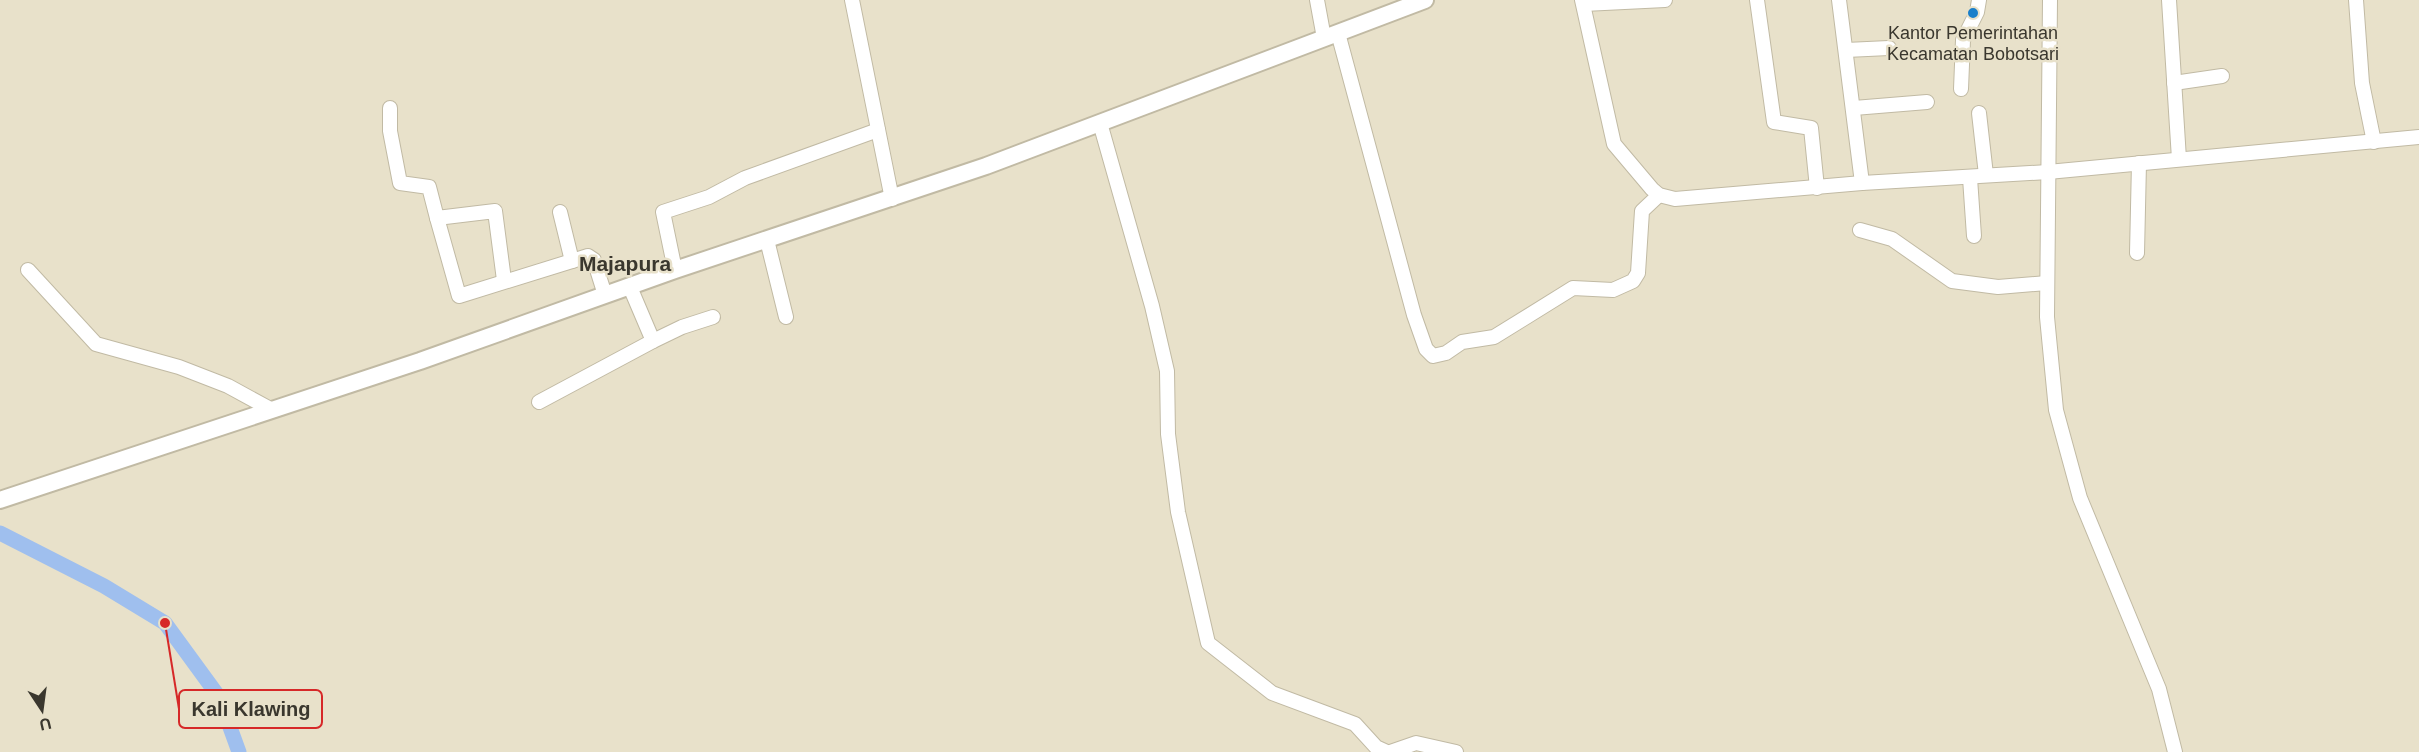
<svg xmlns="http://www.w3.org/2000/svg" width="2419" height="752" font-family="Helvetica,sans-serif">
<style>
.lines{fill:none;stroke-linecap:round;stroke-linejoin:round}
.river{stroke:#9fbfee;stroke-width:15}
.minor-casing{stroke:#c1baa4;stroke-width:16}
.major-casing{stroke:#c1baa4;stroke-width:20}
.minor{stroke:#fff;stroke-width:14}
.major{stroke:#fff;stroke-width:16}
.poi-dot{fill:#1a7fca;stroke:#e8e1ca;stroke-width:2}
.labels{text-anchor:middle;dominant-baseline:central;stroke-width:5;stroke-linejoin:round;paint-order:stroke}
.poi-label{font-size:18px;fill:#3a372e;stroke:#e8e1ca}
.quarter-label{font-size:21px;font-weight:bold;fill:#3a372e;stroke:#e8e1ca}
.leader{fill:none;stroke:#d62828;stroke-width:2}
.callout-dot{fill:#d62828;stroke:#e8e1ca;stroke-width:2}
.callout{fill:#e8e1ca;stroke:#d62828;stroke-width:2}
.callout-label{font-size:20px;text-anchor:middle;font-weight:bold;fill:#3a372e}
</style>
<rect width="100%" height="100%" fill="#e8e1ca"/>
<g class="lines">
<polyline class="river" points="0,533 104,586 165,623 219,697 239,752"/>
<g class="minor-casing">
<g id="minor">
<polyline points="852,0 892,199"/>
<polyline points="1317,0 1324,38"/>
<polyline points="1582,0 1614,144 1652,189 1659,195 1675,199 1862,183 2048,172 2419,137"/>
<polyline points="1757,0 1774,122 1811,128 1817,188"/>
<polyline points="1839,0 1862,183"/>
<polyline points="2050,0 2047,317 2056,410 2080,498 2159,689 2175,752"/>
<polyline points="2169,0 2179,159"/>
<polyline points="2356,0 2362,83 2374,142"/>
<polyline points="1584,4 1665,0"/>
<polyline points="1338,33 1414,315 1426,349 1433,356 1446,353 1462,342 1494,337 1573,288 1613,290 1633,281 1638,273 1642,211 1659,195"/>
<polyline points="1846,50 1889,48"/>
<polyline points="2174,83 2222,76"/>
<polyline points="1961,89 1963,40 1977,12 1979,0"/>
<polyline points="390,108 390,131 400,183 429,187 437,218 495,211 504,280"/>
<polyline points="1854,108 1927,102"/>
<polyline points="1979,113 1986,175"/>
<polyline points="1100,123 1152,306 1167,371 1168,434 1178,512 1208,643 1272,693 1355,724 1376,747 1387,752"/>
<polyline points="1970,178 1974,236"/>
<polyline points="560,212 572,261"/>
<polyline points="437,218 459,296 588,256 594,260 605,295"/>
<polyline points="1860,230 1892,239 1952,281 1998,287 2047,283"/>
<polyline points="767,240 786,317"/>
<polyline points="2137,253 2139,163"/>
<polyline points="28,270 96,344 179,367 228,386 272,410"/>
<polyline points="675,270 663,212 709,197 745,178 878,130"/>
<polyline points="653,341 682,327 713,317"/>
<polyline points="539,402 653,341 630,287"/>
<polyline points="1390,752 1416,743 1456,752"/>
</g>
</g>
<g class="major-casing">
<polyline id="major" points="0,500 420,361 675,270 986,166 1425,0"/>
</g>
<use href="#minor" class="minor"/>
<use href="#major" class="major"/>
</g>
<circle class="poi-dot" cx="1973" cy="13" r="6"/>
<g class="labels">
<g class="poi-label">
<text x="1973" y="33">Kantor Pemerintahan<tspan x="1973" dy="21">Kecamatan Bobotsari</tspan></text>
</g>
<g class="quarter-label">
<text x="625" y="263">Majapura</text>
</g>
</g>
<path class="leader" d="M165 623L179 709"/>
<circle class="callout-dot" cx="165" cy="623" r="6"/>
<rect class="callout" x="179" y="690" width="143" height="38" rx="6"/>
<g class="callout-label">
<text x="251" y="716">Kali Klawing</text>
</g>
<g transform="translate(42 710) rotate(167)" stroke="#e8e1ca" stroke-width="4.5" paint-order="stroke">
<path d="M0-4.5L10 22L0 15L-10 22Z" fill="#3a372e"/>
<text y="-9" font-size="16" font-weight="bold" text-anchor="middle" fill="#3a372e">U</text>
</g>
</svg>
